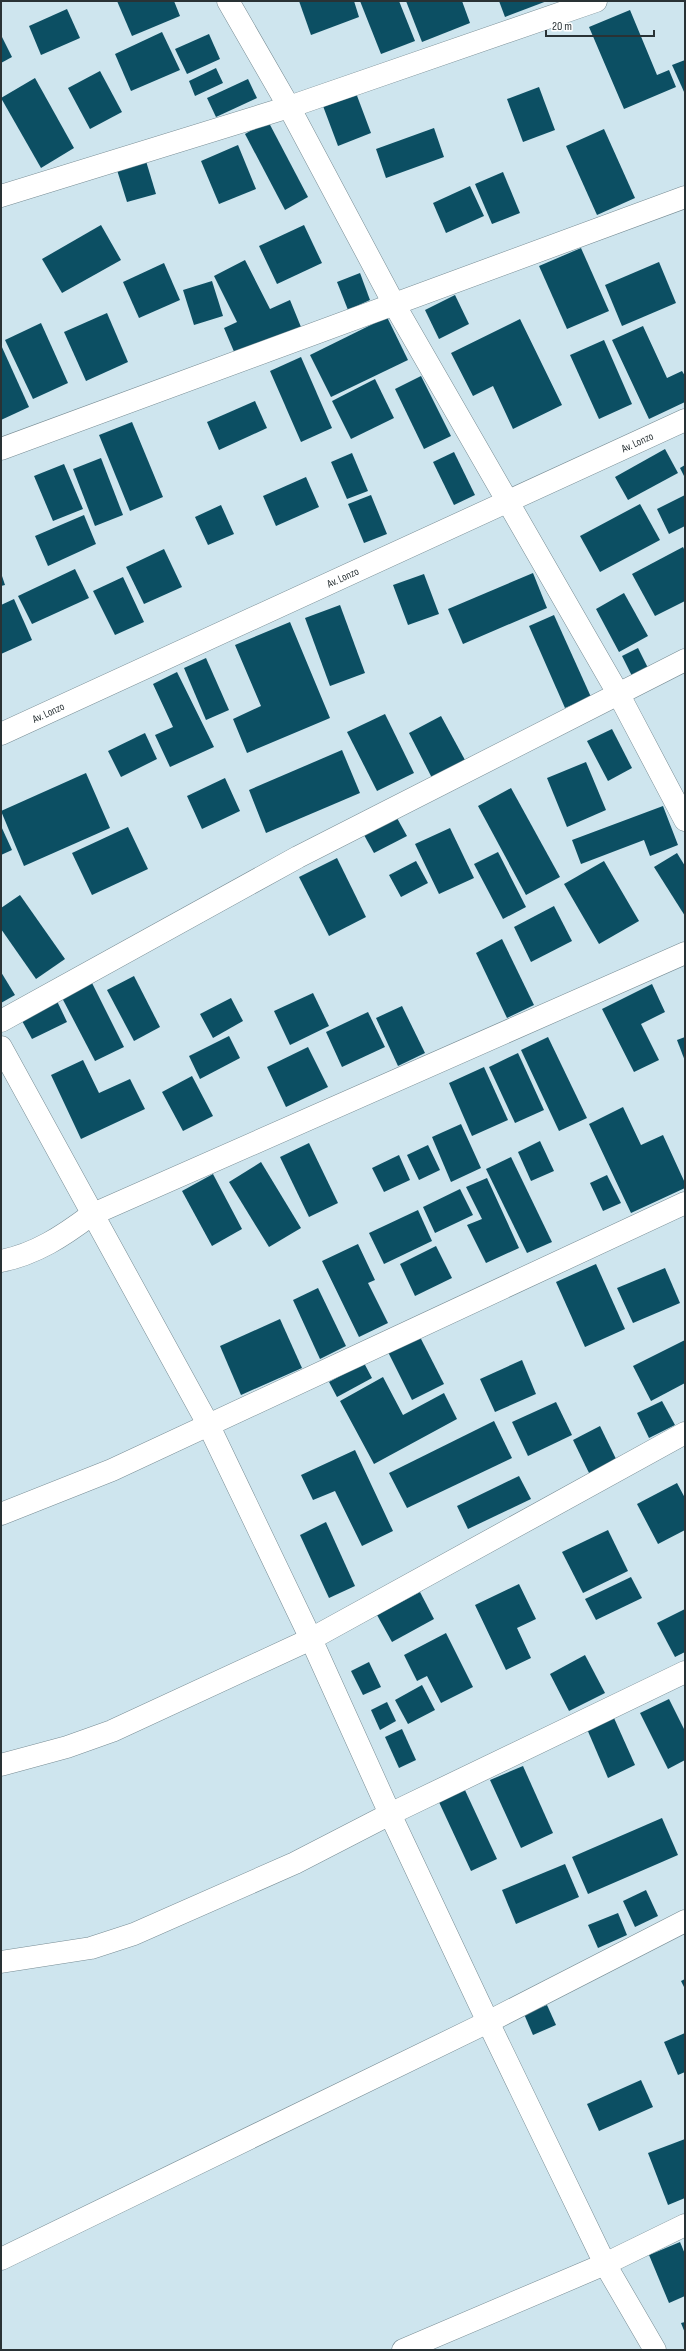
<svg xmlns="http://www.w3.org/2000/svg" width="686" height="2351" font-family="'Sofia Sans Condensed',sans-serif">
<style>
.building{fill:#0c4f63}
.lines{fill:none;stroke-linecap:round;stroke-linejoin:round}
.street-casing{stroke:#778c94;stroke-width:23}
.street{stroke:#fff;stroke-width:22}
.labels{text-anchor:middle;dominant-baseline:central;stroke-width:4;stroke-linejoin:round;paint-order:stroke}
.street-label{font-size:11px;fill:#293235;stroke:#fff}
</style>
<rect width="100%" height="100%" fill="#cee5ee"/>
<g class="building">
<polygon points="117,1 174,1 180,16 132,36"/>
<polygon points="299,1 354,1 359,17 311,35"/>
<polygon points="360,1 399,1 415,41 381,54"/>
<polygon points="406,1 462,1 470,23 422,42"/>
<polygon points="499,1 547,1 505,17"/>
<polygon points="67,9 80,38 41,55 29,26"/>
<polygon points="630,10 657,75 669,70 676,87 624,109 589,27"/>
<polygon points="162,32 180,70 131,91 115,54"/>
<polygon points="209,34 220,59 187,74 175,49"/>
<polygon points="1,35 12,57 1,63"/>
<polygon points="685,60 685,94 672,65"/>
<polygon points="216,68 223,83 195,96 189,81"/>
<polygon points="100,71 122,112 90,129 68,88"/>
<polygon points="35,78 74,148 41,168 1,98"/>
<polygon points="248,79 257,98 216,117 207,98"/>
<polygon points="539,87 555,130 523,142 507,99"/>
<polygon points="356,93 371,133 338,146 323,106"/>
<polygon points="268,121 308,197 285,210 245,134"/>
<polygon points="434,128 444,157 386,178 376,149"/>
<polygon points="604,129 635,198 597,215 566,146"/>
<polygon points="238,145 256,189 219,204 201,161"/>
<polygon points="146,161 156,194 127,202 117,170"/>
<polygon points="503,172 520,213 492,224 475,184"/>
<polygon points="470,186 484,216 446,233 433,203"/>
<polygon points="101,225 121,260 62,293 42,259"/>
<polygon points="304,225 322,263 277,284 259,246"/>
<polygon points="581,248 609,311 567,329 539,266"/>
<polygon points="245,260 270,309 290,300 301,327 235,354 224,328 237,322 214,276"/>
<polygon points="659,262 676,303 622,326 605,285"/>
<polygon points="164,263 180,300 139,318 123,282"/>
<polygon points="360,273 370,300 348,310 337,282"/>
<polygon points="212,281 223,316 194,325 183,290"/>
<polygon points="455,295 469,324 439,339 425,310"/>
<polygon points="107,313 128,362 86,381 64,332"/>
<polygon points="387,317 408,360 331,397 310,355"/>
<polygon points="520,319 562,405 513,429 493,386 473,396 451,353"/>
<polygon points="41,323 68,383 33,399 5,340"/>
<polygon points="643,326 667,378 682,371 685,376 685,402 649,419 612,340"/>
<polygon points="604,340 632,404 599,419 570,355"/>
<polygon points="1,345 29,407 1,420"/>
<polygon points="301,357 332,428 301,442 270,371"/>
<polygon points="421,376 451,436 424,449 395,389"/>
<polygon points="375,379 394,418 351,439 332,401"/>
<polygon points="255,401 267,428 219,450 207,422"/>
<polygon points="132,422 163,497 130,511 99,435"/>
<polygon points="665,449 678,473 628,500 615,477"/>
<polygon points="454,452 475,495 454,505 433,462"/>
<polygon points="352,453 368,491 347,499 331,462"/>
<polygon points="101,458 123,515 95,526 73,469"/>
<polygon points="64,464 83,509 53,521 34,476"/>
<polygon points="685,465 685,478 680,468"/>
<polygon points="306,477 319,507 276,526 263,496"/>
<polygon points="371,495 387,534 364,543 348,504"/>
<polygon points="685,495 685,526 669,534 657,509"/>
<polygon points="640,504 660,540 600,572 580,536"/>
<polygon points="221,505 234,534 208,545 195,517"/>
<polygon points="84,515 96,544 48,566 35,536"/>
<polygon points="683,547 685,551 685,601 655,616 632,574"/>
<polygon points="164,549 182,587 144,604 126,567"/>
<polygon points="75,569 89,598 32,624 18,596"/>
<polygon points="1,573 5,585 1,586"/>
<polygon points="533,573 547,608 463,644 448,609"/>
<polygon points="424,574 439,614 408,625 393,585"/>
<polygon points="123,577 144,622 115,635 93,591"/>
<polygon points="624,593 648,636 619,652 596,609"/>
<polygon points="14,599 32,640 1,654 1,605"/>
<polygon points="340,605 365,673 330,686 305,618"/>
<polygon points="554,615 591,697 565,708 529,626"/>
<polygon points="290,622 330,718 247,753 233,719 261,706 235,645"/>
<polygon points="638,648 648,668 632,676 622,656"/>
<polygon points="206,658 229,710 206,720 184,668"/>
<polygon points="177,672 214,747 170,767 155,735 173,727 153,684"/>
<polygon points="385,714 414,773 377,791 347,732"/>
<polygon points="441,716 465,760 432,778 409,733"/>
<polygon points="612,729 632,768 608,781 587,741"/>
<polygon points="145,733 157,759 121,777 108,751"/>
<polygon points="342,750 360,793 266,833 249,790"/>
<polygon points="586,762 606,810 567,827 547,778"/>
<polygon points="86,773 110,828 24,866 1,811"/>
<polygon points="225,778 240,811 202,829 187,796"/>
<polygon points="511,788 560,877 526,895 478,806"/>
<polygon points="663,806 678,845 650,856 644,840 581,864 572,840"/>
<polygon points="397,818 407,836 374,853 364,835"/>
<polygon points="1,826 12,850 1,855"/>
<polygon points="128,827 148,869 92,895 72,853"/>
<polygon points="450,828 474,878 439,894 415,844"/>
<polygon points="498,852 526,907 503,919 474,864"/>
<polygon points="677,853 685,866 685,916 654,867"/>
<polygon points="337,858 366,917 329,936 299,877"/>
<polygon points="416,861 428,883 401,897 389,875"/>
<polygon points="604,861 639,921 599,944 564,884"/>
<polygon points="20,895 65,959 36,979 1,929 1,908"/>
<polygon points="554,906 572,941 531,962 514,927"/>
<polygon points="502,939 534,1005 507,1018 476,953"/>
<polygon points="1,972 15,995 1,1003"/>
<polygon points="134,976 160,1027 134,1041 107,990"/>
<polygon points="90,979 124,1047 95,1061 60,994"/>
<polygon points="652,984 665,1012 641,1024 659,1060 634,1072 602,1009"/>
<polygon points="313,993 329,1026 290,1045 274,1011"/>
<polygon points="231,998 243,1021 213,1038 200,1014"/>
<polygon points="57,1001 67,1022 32,1039 21,1019"/>
<polygon points="402,1006 425,1053 398,1066 376,1018"/>
<polygon points="368,1012 385,1047 342,1067 326,1032"/>
<polygon points="229,1036 240,1058 200,1079 189,1056"/>
<polygon points="548,1037 587,1118 559,1131 521,1050"/>
<polygon points="685,1037 685,1061 677,1040"/>
<polygon points="308,1047 328,1087 286,1107 267,1067"/>
<polygon points="518,1053 544,1110 515,1123 489,1067"/>
<polygon points="83,1060 99,1093 130,1079 145,1109 81,1139 51,1075"/>
<polygon points="484,1067 508,1120 472,1136 449,1083"/>
<polygon points="192,1076 213,1116 183,1131 162,1092"/>
<polygon points="623,1107 641,1145 663,1135 685,1183 685,1188 631,1213 589,1124"/>
<polygon points="461,1124 481,1168 451,1182 432,1137"/>
<polygon points="540,1141 554,1171 531,1181 518,1152"/>
<polygon points="309,1143 338,1203 309,1217 280,1157"/>
<polygon points="428,1145 440,1170 419,1180 407,1155"/>
<polygon points="399,1155 410,1180 384,1192 372,1168"/>
<polygon points="511,1157 552,1242 527,1253 486,1169"/>
<polygon points="261,1162 301,1228 269,1247 229,1182"/>
<polygon points="213,1174 242,1229 212,1246 182,1191"/>
<polygon points="607,1175 621,1203 603,1211 590,1183"/>
<polygon points="487,1178 519,1248 486,1263 467,1225 482,1219 466,1187"/>
<polygon points="460,1189 473,1215 435,1233 423,1207"/>
<polygon points="418,1210 432,1241 384,1264 369,1233"/>
<polygon points="358,1244 375,1280 368,1283 388,1323 359,1337 322,1261"/>
<polygon points="436,1246 452,1278 415,1296 400,1264"/>
<polygon points="596,1264 625,1329 585,1347 556,1282"/>
<polygon points="665,1268 680,1303 633,1323 617,1288"/>
<polygon points="318,1288 346,1346 320,1359 293,1300"/>
<polygon points="280,1319 302,1368 241,1395 220,1346"/>
<polygon points="419,1335 444,1384 412,1400 388,1352"/>
<polygon points="685,1340 685,1383 651,1401 633,1366"/>
<polygon points="522,1360 536,1394 495,1412 480,1379"/>
<polygon points="364,1363 372,1378 337,1397 329,1382"/>
<polygon points="383,1377 403,1415 444,1393 457,1419 374,1464 340,1401"/>
<polygon points="662,1401 675,1425 649,1438 637,1413"/>
<polygon points="556,1402 572,1435 528,1456 512,1422"/>
<polygon points="494,1421 512,1458 407,1508 389,1473"/>
<polygon points="600,1426 617,1461 590,1475 573,1440"/>
<polygon points="355,1450 393,1531 362,1546 335,1491 313,1500 301,1475"/>
<polygon points="519,1476 531,1499 468,1529 457,1506"/>
<polygon points="677,1483 685,1498 685,1530 658,1544 637,1504"/>
<polygon points="326,1522 355,1586 329,1598 300,1535"/>
<polygon points="608,1530 628,1571 583,1593 562,1552"/>
<polygon points="631,1577 642,1598 596,1620 585,1599"/>
<polygon points="519,1584 536,1619 517,1628 531,1658 506,1670 475,1605"/>
<polygon points="420,1592 434,1619 392,1642 377,1615"/>
<polygon points="685,1609 685,1652 675,1657 657,1623"/>
<polygon points="446,1633 473,1687 441,1703 427,1676 417,1681 404,1655"/>
<polygon points="585,1655 605,1693 569,1711 550,1674"/>
<polygon points="369,1662 381,1687 363,1695 351,1671"/>
<polygon points="422,1685 435,1710 408,1724 395,1700"/>
<polygon points="669,1699 685,1731 685,1760 668,1769 640,1713"/>
<polygon points="387,1702 396,1721 380,1730 371,1710"/>
<polygon points="614,1718 635,1765 608,1778 587,1729"/>
<polygon points="402,1729 416,1760 399,1768 385,1737"/>
<polygon points="523,1766 553,1833 521,1848 490,1780"/>
<polygon points="464,1788 497,1859 471,1871 438,1800"/>
<polygon points="662,1818 678,1855 588,1894 572,1857"/>
<polygon points="565,1864 579,1897 516,1924 502,1890"/>
<polygon points="646,1890 658,1916 635,1927 623,1901"/>
<polygon points="618,1913 627,1935 598,1948 588,1925"/>
<polygon points="685,1979 685,1989 681,1981"/>
<polygon points="547,2005 556,2025 533,2035 524,2014"/>
<polygon points="685,2033 685,2072 678,2075 664,2042"/>
<polygon points="641,2080 653,2107 599,2131 587,2104"/>
<polygon points="685,2139 685,2198 668,2205 648,2153"/>
<polygon points="680,2242 685,2254 685,2296 669,2303 649,2255"/>
<polygon points="685,2322 685,2333 681,2323"/>
</g>
<g class="lines">
<g class="street-casing">
<g id="street">
<polyline points="228,1 289,107 394,304 619,695 685,820"/>
<polyline points="1,196 289,107 596,1"/>
<polyline points="1,449 685,197"/>
<path id="s1" d="M1,734L685,420"/>
<polyline points="1,1021 298,857 685,660"/>
<polyline points="1,1047 208,1424 311,1639 390,1814 488,2022 605,2264 655,2350"/>
<path d="M1,1261C36,1254 63,1236 91,1215L685,953"/>
<polyline points="1,1514 112,1470 685,1203"/>
<polyline points="1,1765 67,1747 112,1731 311,1639 685,1433"/>
<polyline points="1,1962 91,1948 134,1934 295,1863 390,1814 685,1672"/>
<polyline points="1,2259 488,2022 685,1921"/>
<polyline points="403,2350 605,2264 685,2225"/>
</g>
</g>
<use href="#street" class="street"/>
</g>
<g class="labels">
<g class="street-label">
<text stroke="none"><textPath href="#s1" startOffset="700">Av. Lonzo</textPath></text>
<text stroke="none"><textPath href="#s1" startOffset="376">Av. Lonzo</textPath></text>
<text stroke="none"><textPath href="#s1" startOffset="52">Av. Lonzo</textPath></text>
</g>
</g>
<rect width="686" height="2351" fill="none" stroke="#293235" stroke-width="4"/>
<path d="M546 30v6h108v-6" fill="none" stroke="#293235" stroke-width="2"/>
<text x="552" y="30" font-size="12" fill="#293235" stroke="#ffffff" stroke-width="3" paint-order="stroke">20 m</text>
</svg>
